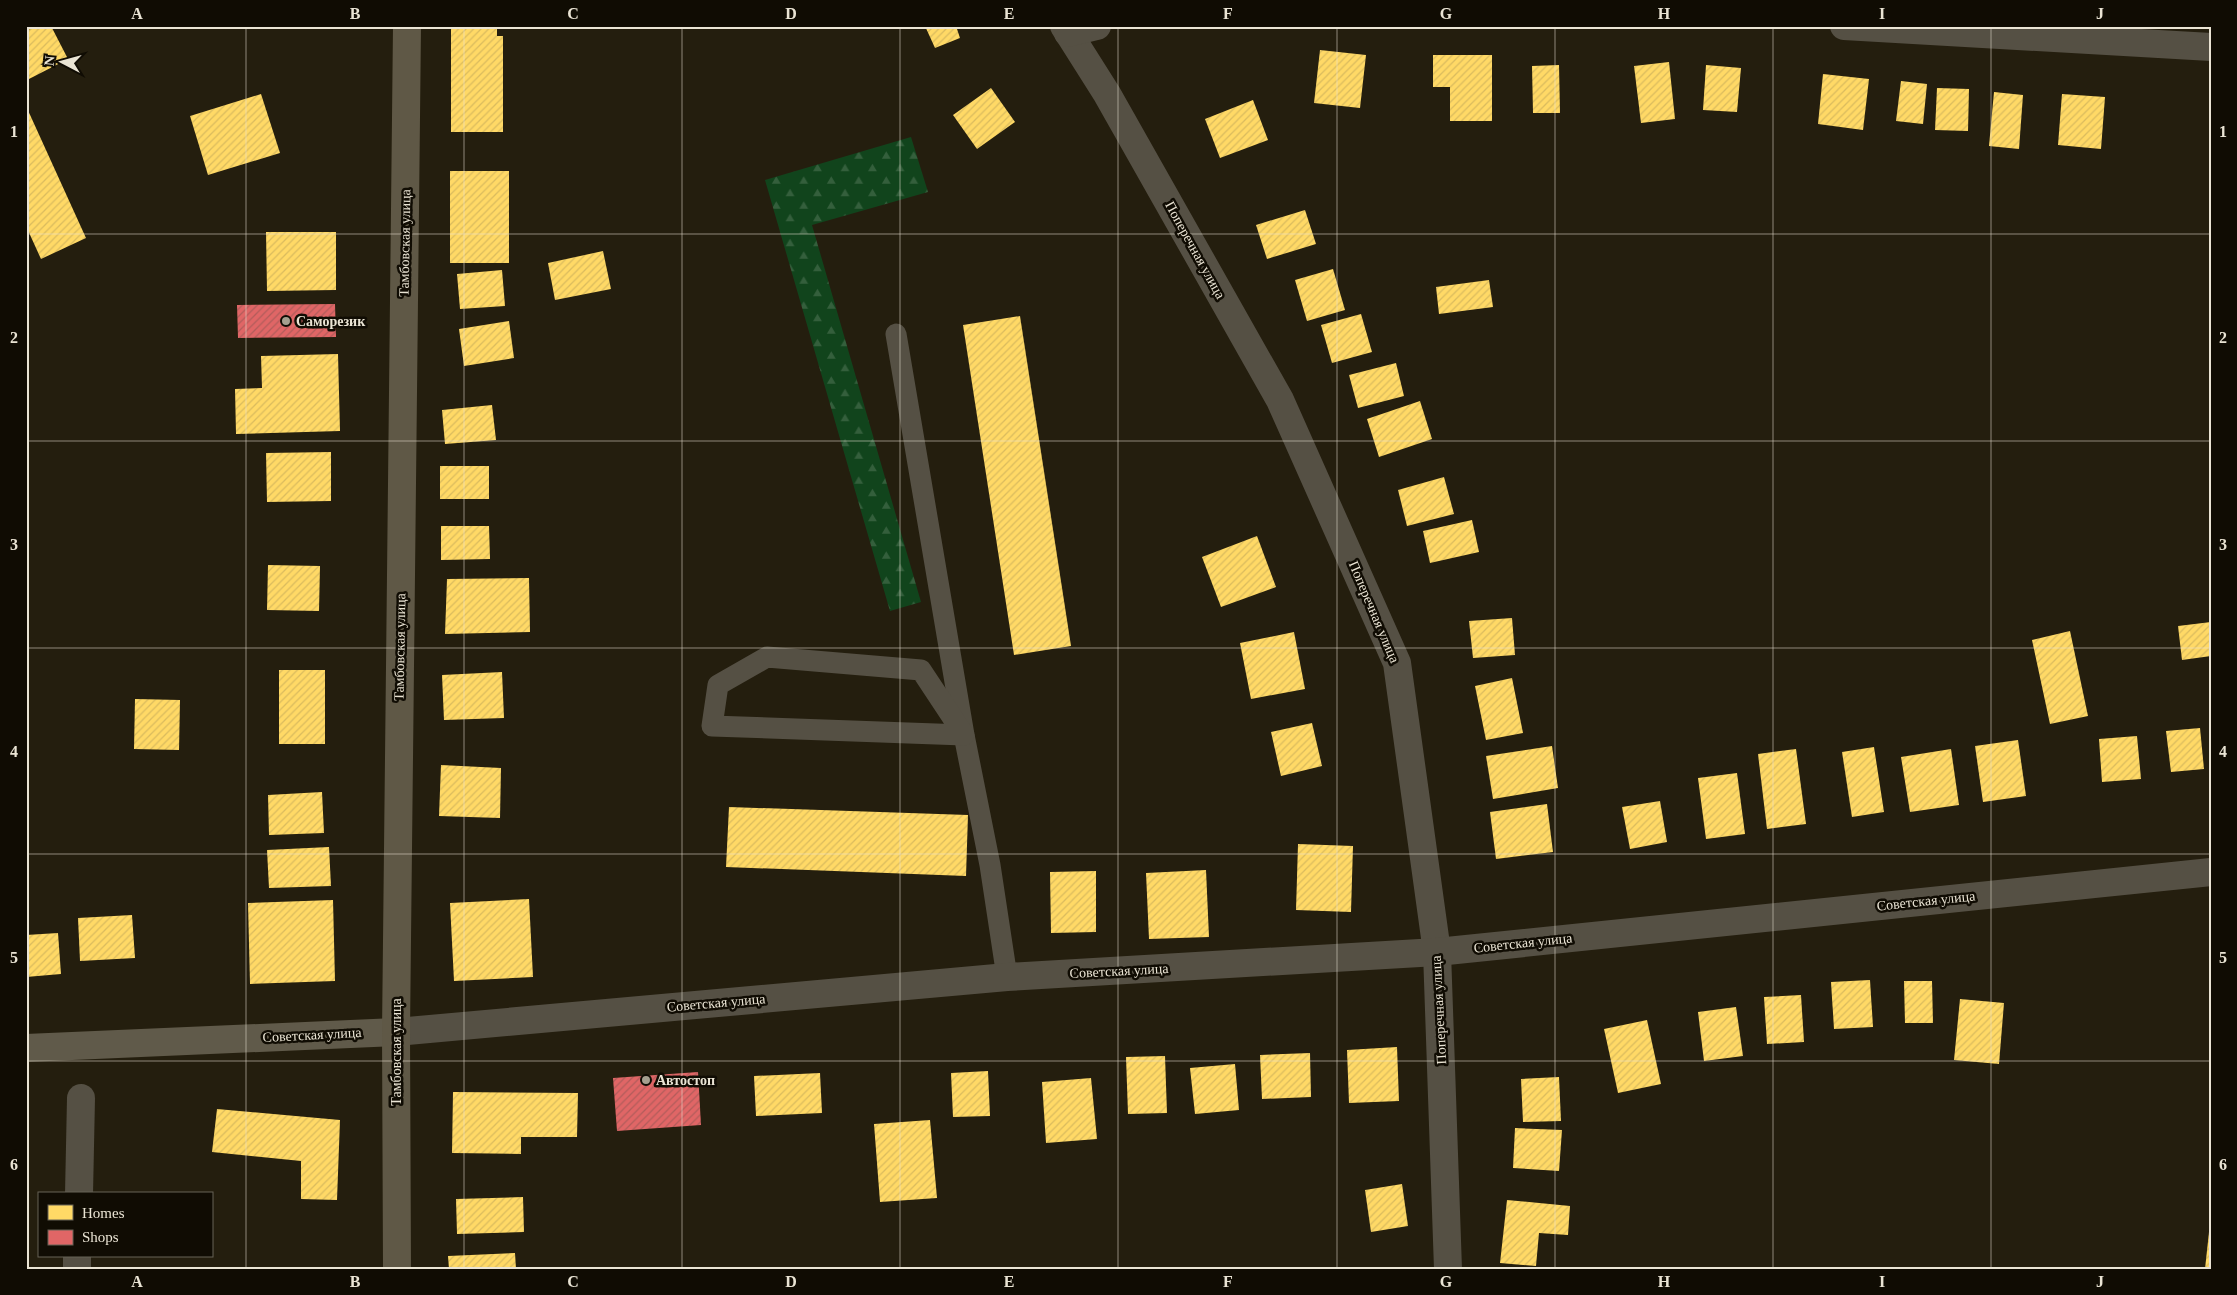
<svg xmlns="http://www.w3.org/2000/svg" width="2237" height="1295" font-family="Georgia,serif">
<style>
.forest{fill:url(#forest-firs)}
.homes{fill:url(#homes-hatch)}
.shops{fill:url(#shops-hatch)}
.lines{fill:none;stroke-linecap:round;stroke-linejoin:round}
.lane{stroke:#555044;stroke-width:21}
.street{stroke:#555044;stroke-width:28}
.secondary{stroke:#605a4a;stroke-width:28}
.primary{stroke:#5f5846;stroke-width:28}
.grid{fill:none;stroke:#eae4d4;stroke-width:1;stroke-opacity:0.55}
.poi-dot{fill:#a59f8f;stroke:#100c03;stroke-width:2}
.labels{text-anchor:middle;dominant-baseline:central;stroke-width:5;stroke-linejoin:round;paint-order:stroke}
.street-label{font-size:14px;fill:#eae4d4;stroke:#100c03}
.poi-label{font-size:14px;font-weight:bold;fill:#eae4d4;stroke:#100c03;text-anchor:start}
.neatline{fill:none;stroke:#eae4d4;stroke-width:2}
.grid-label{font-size:16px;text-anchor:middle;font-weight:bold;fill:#eae4d4}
</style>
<defs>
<pattern id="forest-firs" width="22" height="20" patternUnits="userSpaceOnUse" patternTransform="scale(1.25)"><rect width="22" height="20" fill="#11441c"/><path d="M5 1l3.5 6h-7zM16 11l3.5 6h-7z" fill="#345f3c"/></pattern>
<pattern id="homes-hatch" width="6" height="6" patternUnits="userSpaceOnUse" patternTransform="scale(1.25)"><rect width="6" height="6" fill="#ffd966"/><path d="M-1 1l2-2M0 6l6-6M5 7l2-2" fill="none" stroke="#dabb5e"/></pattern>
<pattern id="shops-hatch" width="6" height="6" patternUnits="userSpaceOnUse" patternTransform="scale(1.25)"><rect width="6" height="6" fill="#e06666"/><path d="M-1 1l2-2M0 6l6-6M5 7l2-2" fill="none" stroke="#b25c5b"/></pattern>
</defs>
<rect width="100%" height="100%" fill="#241e0e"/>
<polygon class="forest" points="911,137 928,192 812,225 921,602 890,611 765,180"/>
<g class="homes">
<polygon points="36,26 51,26 68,59 27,80 26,31"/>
<polygon points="451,26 497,26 497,36 503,36 503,132 451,132"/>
<polygon points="925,26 956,26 960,38 935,48"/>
<polygon points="1320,50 1366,55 1360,108 1314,103"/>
<polygon points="1433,55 1492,55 1492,121 1450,121 1450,87 1433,87"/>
<polygon points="1669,62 1675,119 1641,123 1634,66"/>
<polygon points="1559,65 1560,113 1533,113 1532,66"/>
<polygon points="1706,65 1741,68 1737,112 1703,110"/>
<polygon points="1823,74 1869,79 1863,130 1818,124"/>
<polygon points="1901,81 1927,84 1923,124 1896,121"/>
<polygon points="991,88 1015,122 977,149 953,115"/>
<polygon points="1937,88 1969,89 1968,131 1935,130"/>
<polygon points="1994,92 2023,95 2019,149 1989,146"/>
<polygon points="261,94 280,153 208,175 190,116"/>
<polygon points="2062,94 2105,97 2101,149 2058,145"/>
<polygon points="1253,100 1268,140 1220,158 1205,119"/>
<polygon points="26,106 86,238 41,259 26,226"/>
<rect x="450" y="171" width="59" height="92"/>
<polygon points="1305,210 1316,244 1267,259 1256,225"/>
<polygon points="266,232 336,232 336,290 267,291"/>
<polygon points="603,251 611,289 555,300 548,263"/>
<polygon points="1333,269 1345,310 1307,321 1295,280"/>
<polygon points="502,270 505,306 460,309 457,274"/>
<polygon points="1489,280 1493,307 1439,314 1436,287"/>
<polygon points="1361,314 1372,352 1332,363 1321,325"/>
<polygon points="1020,316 1071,646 1014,655 963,325"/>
<polygon points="509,321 514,358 464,366 459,329"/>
<polygon points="338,354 340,431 236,434 235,389 262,388 261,356"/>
<polygon points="1396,363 1404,396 1358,408 1349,375"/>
<polygon points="1420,401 1432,439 1379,457 1367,419"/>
<polygon points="492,405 496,440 445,444 442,410"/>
<polygon points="331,452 331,501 267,502 266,453"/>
<rect x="440" y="466" width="49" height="33"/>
<polygon points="1444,477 1454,514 1407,526 1398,490"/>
<polygon points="1472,520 1479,552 1430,563 1423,531"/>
<polygon points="441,526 489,526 490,559 441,560"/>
<polygon points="1257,536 1276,587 1221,607 1202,557"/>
<polygon points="268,565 320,566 319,611 267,610"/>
<polygon points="529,578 530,632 445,634 447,579"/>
<polygon points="1512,618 1515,655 1473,658 1469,621"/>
<polygon points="2211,622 2211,656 2182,660 2178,626"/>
<polygon points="2070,631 2088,716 2050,724 2032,640"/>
<polygon points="1294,632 1305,689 1251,699 1240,643"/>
<rect x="279" y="670" width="46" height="74"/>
<polygon points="502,672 504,718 444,720 442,675"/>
<polygon points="1512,678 1523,733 1486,740 1475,686"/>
<polygon points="135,699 180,700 179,750 134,749"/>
<polygon points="1312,723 1322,766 1281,776 1271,732"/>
<polygon points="2200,728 2204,769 2171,772 2166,731"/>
<polygon points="2137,736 2141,779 2102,782 2099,739"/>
<polygon points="2018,740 2026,796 1983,802 1975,746"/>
<polygon points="1552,746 1558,788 1493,799 1486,756"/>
<polygon points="1874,747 1884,812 1852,817 1842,752"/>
<polygon points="1796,749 1806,824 1767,829 1758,754"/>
<polygon points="1951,749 1959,805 1910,812 1901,757"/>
<polygon points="441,765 501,768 500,818 439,816"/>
<polygon points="1737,773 1745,834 1706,839 1698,778"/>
<polygon points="322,792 324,833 269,835 268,795"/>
<polygon points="1660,801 1667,842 1630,849 1622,807"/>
<polygon points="1547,804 1553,852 1496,859 1490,812"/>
<polygon points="729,807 968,815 966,876 726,867"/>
<polygon points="1298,844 1353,846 1351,912 1296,910"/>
<polygon points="329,847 331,886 269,888 267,850"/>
<polygon points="1206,870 1209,937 1149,939 1146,873"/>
<polygon points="1096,871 1096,932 1051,933 1050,872"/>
<polygon points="529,899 533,977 454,981 450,903"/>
<polygon points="333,900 335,981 250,984 248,903"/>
<polygon points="132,915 135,958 80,961 78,918"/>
<polygon points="58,933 61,974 26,977 26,935"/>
<polygon points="1870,980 1873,1027 1834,1029 1831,982"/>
<polygon points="1904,981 1932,981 1933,1023 1905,1023"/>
<polygon points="1801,995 1804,1042 1767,1044 1764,997"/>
<polygon points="1960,999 2004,1003 1999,1064 1954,1060"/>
<polygon points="1736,1007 1743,1056 1704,1061 1698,1012"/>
<polygon points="1647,1020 1661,1084 1618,1093 1604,1029"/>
<polygon points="1397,1047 1399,1101 1349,1103 1347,1050"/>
<polygon points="1310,1053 1311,1097 1262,1099 1260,1055"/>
<polygon points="1165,1056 1167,1113 1128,1114 1126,1057"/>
<polygon points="1235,1064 1239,1110 1195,1114 1190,1068"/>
<polygon points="988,1071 990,1116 953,1117 951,1073"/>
<polygon points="820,1073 822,1113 756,1116 754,1076"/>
<polygon points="1559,1077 1561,1121 1523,1122 1521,1079"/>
<polygon points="1091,1078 1097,1139 1046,1143 1042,1082"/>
<polygon points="453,1092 578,1093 577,1137 521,1137 521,1154 452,1153"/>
<polygon points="217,1109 340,1120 337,1200 301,1199 301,1161 212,1152"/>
<polygon points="930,1120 937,1198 880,1202 874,1124"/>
<polygon points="1515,1128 1562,1130 1559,1171 1513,1168"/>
<polygon points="1402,1184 1408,1226 1371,1232 1365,1190"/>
<polygon points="523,1197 524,1232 457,1234 456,1199"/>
<polygon points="1507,1200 1570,1206 1568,1235 1539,1233 1536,1266 1500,1263"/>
<polygon points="2209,1232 2211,1269 2205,1269"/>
<polygon points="515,1253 516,1269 449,1269 448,1256"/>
</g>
<g class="shops">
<polygon points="335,304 336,337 238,338 237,305"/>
<polygon points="698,1072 701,1125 617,1131 613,1078"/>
</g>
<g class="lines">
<g class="lane">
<polyline points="896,334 964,735 990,865 1007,977"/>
<polygon points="767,657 921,670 964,735 712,726 718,685"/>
</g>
<g class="street">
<polyline points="1064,26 1107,94 1280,400 1397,663 1437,952 1448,1269"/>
<polyline points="1844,26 2211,47"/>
<polyline points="1068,33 1097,26"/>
<polyline points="396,1032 1007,977 1437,952 2211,872"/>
<polyline points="79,1194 81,1098"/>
<polyline points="77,1269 77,1256"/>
</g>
<polyline class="secondary" points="26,1048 396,1032"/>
<polyline class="primary" points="397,1269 396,1032 407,26"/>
</g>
<path class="grid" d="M246,26V1269M464,26V1269M682,26V1269M900,26V1269M1118,26V1269M1337,26V1269M1555,26V1269M1773,26V1269M1991,26V1269M26,234H2211M26,441H2211M26,648H2211M26,854H2211M26,1061H2211"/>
<g class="poi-dot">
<circle cx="286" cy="321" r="5"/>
<circle cx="646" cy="1080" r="5"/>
</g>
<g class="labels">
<g class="street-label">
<text transform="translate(405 243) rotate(-89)">Тамбовская улица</text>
<text transform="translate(1195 250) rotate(61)">Поперечная улица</text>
<text transform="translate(1374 612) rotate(67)">Поперечная улица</text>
<text transform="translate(400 647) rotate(-89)">Тамбовская улица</text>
<text transform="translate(1926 901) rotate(-6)">Советская улица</text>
<text transform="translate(1523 943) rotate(-6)">Советская улица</text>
<text transform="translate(1119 971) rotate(-3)">Советская улица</text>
<text transform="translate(716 1003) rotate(-5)">Советская улица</text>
<text transform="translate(1439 1010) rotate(-93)">Поперечная улица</text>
<text transform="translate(312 1035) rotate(-3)">Советская улица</text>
<text transform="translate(396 1052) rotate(-90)">Тамбовская улица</text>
</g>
<g class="poi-label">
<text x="296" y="321">Саморезик</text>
<text x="656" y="1080">Автостоп</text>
</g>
</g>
<rect width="2237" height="1295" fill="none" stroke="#100c03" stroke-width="55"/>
<rect x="38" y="1192" width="175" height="65" fill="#100c03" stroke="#676257"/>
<rect x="48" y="1205" width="25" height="15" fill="#ffd966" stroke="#676257"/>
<text x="82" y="1218" font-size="15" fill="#eae4d4">Homes</text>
<rect x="48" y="1230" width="25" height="15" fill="#e06666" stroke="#676257"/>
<text x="82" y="1242" font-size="15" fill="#eae4d4">Shops</text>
<g transform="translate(62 62) rotate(276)" stroke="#100c03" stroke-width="4" paint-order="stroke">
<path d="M0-4L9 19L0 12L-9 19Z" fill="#eae4d4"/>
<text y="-8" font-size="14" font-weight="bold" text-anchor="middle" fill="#eae4d4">N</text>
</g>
<rect x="28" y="28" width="2182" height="1240" class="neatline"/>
<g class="grid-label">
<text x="137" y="19">A</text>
<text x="355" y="19">B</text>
<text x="573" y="19">C</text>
<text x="791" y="19">D</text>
<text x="1009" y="19">E</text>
<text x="1228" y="19">F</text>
<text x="1446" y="19">G</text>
<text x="1664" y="19">H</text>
<text x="1882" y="19">I</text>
<text x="2100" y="19">J</text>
<text x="14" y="137">1</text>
<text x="2223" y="137">1</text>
<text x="14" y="343">2</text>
<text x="2223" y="343">2</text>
<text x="14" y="550">3</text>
<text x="2223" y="550">3</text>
<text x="14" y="757">4</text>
<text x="2223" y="757">4</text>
<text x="14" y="963">5</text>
<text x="2223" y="963">5</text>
<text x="14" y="1170">6</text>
<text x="2223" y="1170">6</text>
<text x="137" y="1287">A</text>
<text x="355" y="1287">B</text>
<text x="573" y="1287">C</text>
<text x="791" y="1287">D</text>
<text x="1009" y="1287">E</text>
<text x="1228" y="1287">F</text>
<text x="1446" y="1287">G</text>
<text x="1664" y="1287">H</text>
<text x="1882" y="1287">I</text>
<text x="2100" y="1287">J</text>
</g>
</svg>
